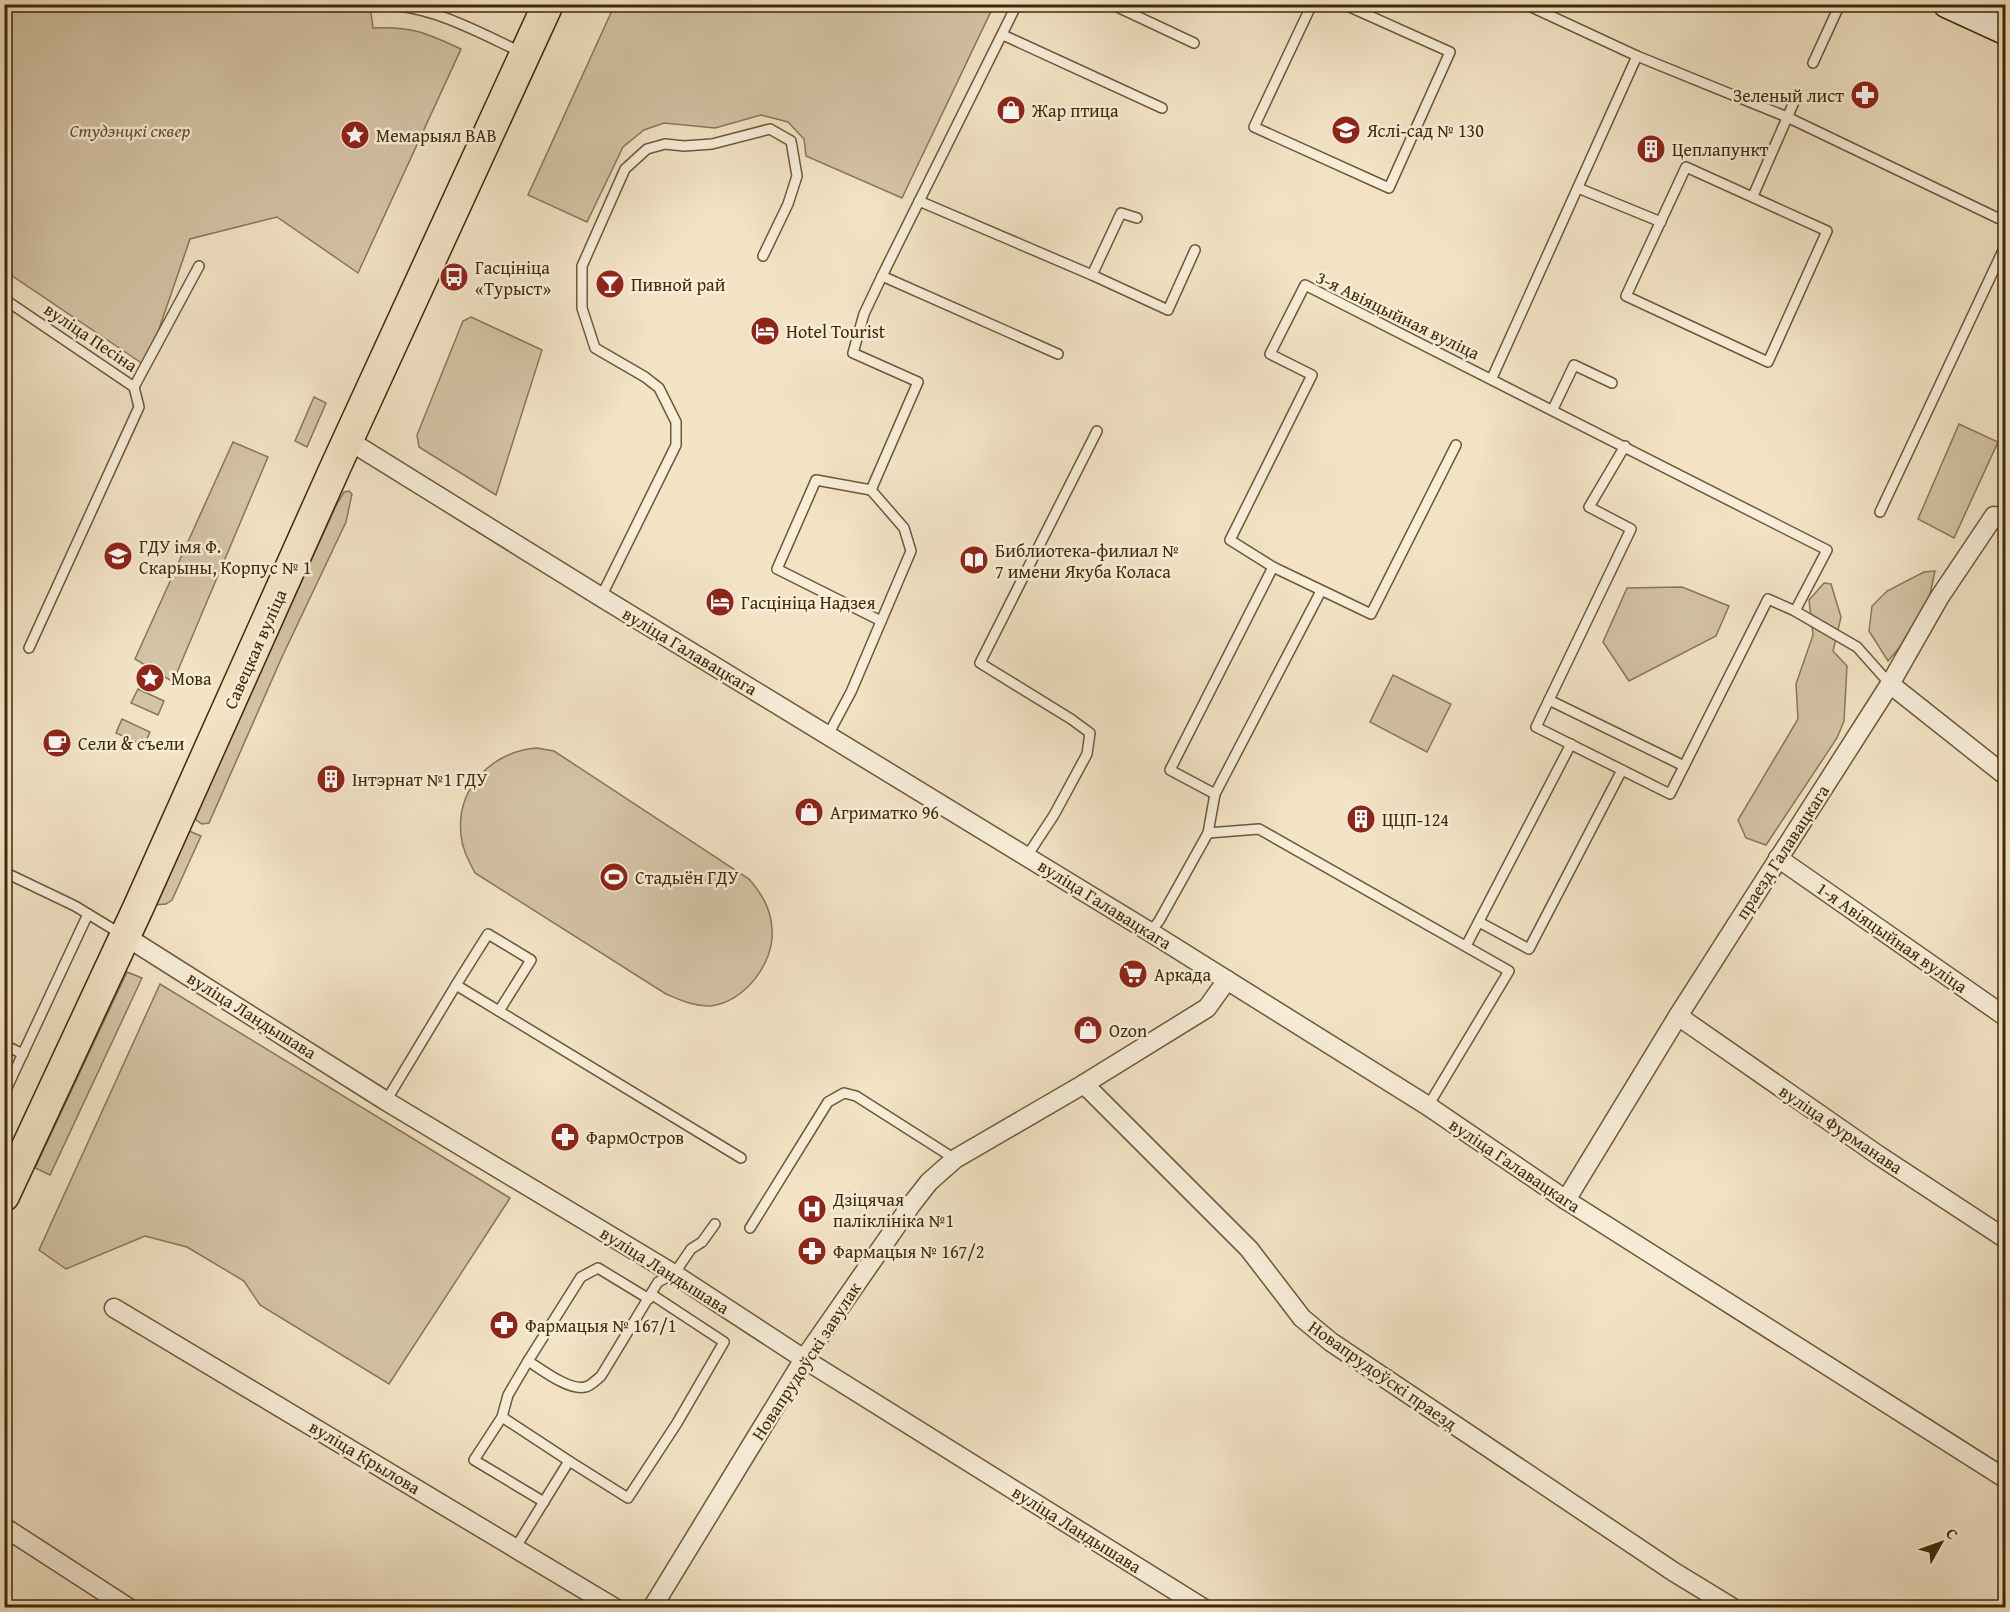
<svg xmlns="http://www.w3.org/2000/svg" width="2010" height="1612" font-family="'Gentium Book Plus',serif">
<style>
.green{fill:#d4c3a5;stroke:#8a7656;stroke-width:1.5}
.lines{fill:none;stroke-linecap:round;stroke-linejoin:round}
.lane-casing{stroke:#6d5836;stroke-width:12}
.street-casing{stroke:#6d5836;stroke-width:21}
.secondary-casing{stroke:#412906;stroke-width:30}
.primary-casing{stroke:#412906;stroke-width:33}
.lane{stroke:#f7edd9;stroke-width:9}
.street{stroke:#f7edd9;stroke-width:18}
.secondary{stroke:#f7edd9;stroke-width:27}
.primary{stroke:#f2e3c5;stroke-width:30}
.labels{text-anchor:middle;dominant-baseline:central;stroke-width:5;stroke-linejoin:round;paint-order:stroke}
.poi-label{font-size:18px;fill:#412906;stroke:#f7edd9;text-anchor:start}
.park-label{font-size:18px;font-style:italic;fill:#66502e;stroke:#f7edd9}
.street-label{font-size:18px;fill:#412906;stroke:#f7edd9}
</style>
<rect width="100%" height="100%" fill="#f2e3c5"/>
<filter id="stains"><feTurbulence type="fractalNoise" baseFrequency=".00333" numOctaves="4"/><feColorMatrix values="0 0 0 0 .2 0 0 0 0 .09 0 0 0 0 .02 0 0 0 .5 -.17"/></filter>
<radialGradient id="worn" r=".72"><stop offset=".6" stop-color="#630" stop-opacity="0"/><stop offset="1" stop-color="#630" stop-opacity=".3"/></radialGradient>
<g class="green">
<polygon points="615,4 994,4 994,5 902,198 806,156 804,139 788,122 761,115 715,128 664,123 644,130 623,147 587,222 528,195"/>
<path d="M4,5H370L373,28C411,26 427,33 461,49L358,273L277,217L190,239L158,332L143,364L5,271Z"/>
<polygon points="471,317 542,350 496,495 419,447 417,435 463,321"/>
<polygon points="314,397 326,403 307,447 295,441"/>
<polygon points="1959,424 1998,442 1954,538 1918,519"/>
<polygon points="233,442 268,457 173,682 135,659"/>
<polygon points="349,491 352,494 346,522 282,657 209,823 202,824 196,820 195,815 336,506 344,492"/>
<polygon points="1935,571 1929,599 1899,648 1888,661 1869,631 1872,606 1887,591 1924,572"/>
<polygon points="1824,583 1831,584 1841,617 1833,651 1847,666 1844,721 1837,738 1766,845 1746,838 1738,820 1798,719 1796,684 1813,635 1809,600"/>
<polygon points="1682,587 1729,606 1716,636 1629,681 1603,642 1627,588"/>
<polygon points="1393,675 1451,704 1427,752 1370,722"/>
<polygon points="138,689 164,701 158,715 131,703"/>
<polygon points="122,719 150,732 144,746 116,733"/>
<path d="M537,748L554,751L749,879C762,894 771,909 772,929C775,962 745,1002 711,1006C695,1007 680,1000 666,994L475,873C469,861 462,849 461,835C456,788 492,751 537,748Z"/>
<polygon points="189,831 201,836 172,900 166,904 155,905"/>
<polygon points="127,972 142,978 50,1175 35,1168"/>
<polygon points="160,984 510,1198 389,1384 260,1305 244,1281 187,1247 145,1236 66,1269 39,1250"/>
</g>
<g class="lines">
<g class="lane-casing">
<g id="lane">
<polyline points="1017,4 882,276 1058,354"/>
<polyline points="1111,4 1194,43"/>
<polyline points="1312,4 1254,127 1389,188 1450,52 1343,4"/>
<polyline points="1525,4 1637,56 1787,117 2006,222"/>
<path d="M370,6C423,0 475,31 521,52"/>
<polyline points="1003,35 1162,108"/>
<polyline points="1813,63 1840,4"/>
<polygon points="1686,167 1827,231 1768,362 1626,296"/>
<polyline points="1578,188 1661,222"/>
<polyline points="1753,196 1794,102"/>
<polyline points="919,201 1092,275"/>
<polyline points="1137,218 1121,213 1092,275 1168,310 1195,250"/>
<polyline points="4,299 134,387 199,266"/>
<polyline points="1492,378 1637,56"/>
<polyline points="1553,409 1574,365 1612,383"/>
<polyline points="1456,445 1371,614 1273,567 1230,540 1312,375 1270,354 1305,285 1827,550 1795,611 1857,647 1890,684"/>
<polyline points="1625,446 1589,507 1631,529 1536,727 1670,794 1768,599 1795,611"/>
<polyline points="871,490 816,480 777,569 881,621"/>
<polyline points="1880,512 2006,244"/>
<polyline points="601,597 676,445 676,422 659,388 645,377 595,348 582,308 582,266 625,169 647,149 665,144 684,146 712,144 770,129 791,141 797,176 788,204 763,256"/>
<polyline points="29,648 139,407 134,387"/>
<polyline points="1549,700 1684,766"/>
<polyline points="828,735 851,692 911,551 904,528 871,490 918,382 853,353 864,314 882,276"/>
<polyline points="1215,794 1170,770 1273,567"/>
<polyline points="1208,833 1259,829 1509,971 1428,1106"/>
<polyline points="1027,856 1054,815 1087,754 1090,733 1071,719 980,663 1097,431"/>
<polyline points="4,872 75,906 121,934"/>
<polyline points="1479,922 1529,949 1622,770"/>
<polyline points="1150,932 1159,921 1208,833 1215,794 1321,591"/>
<polyline points="1466,946 1571,744"/>
<polyline points="456,985 488,934 531,960 499,1011"/>
<polyline points="4,1045 23,1054"/>
<polyline points="4,1094 88,914"/>
<polyline points="386,1101 456,985 741,1158"/>
<polyline points="750,1228 828,1102 844,1093 856,1096 955,1159"/>
<path d="M649,1299L598,1268L581,1277L528,1361C541,1369 569,1391 585,1387C591,1386 596,1380 601,1376L658,1282L674,1274L691,1249L702,1242L715,1224"/>
<polyline points="502,1417 474,1460 544,1502"/>
<polyline points="569,1461 628,1498 677,1423 724,1342 651,1294"/>
<polyline points="516,1547 569,1461 502,1417 508,1395 528,1361"/>
</g>
</g>
<g class="street-casing">
<g id="street">
<polyline points="348,440 601,597 1150,932 1428,1106 1566,1200 2006,1479"/>
<polyline points="1890,684 2006,776"/>
<polyline points="1778,858 2006,1017"/>
<polyline points="125,936 386,1101 674,1274 804,1359 1203,1608"/>
<polyline points="1678,1016 1878,1155 2006,1239"/>
<polyline points="1084,1084 1249,1249 1302,1318 1331,1342 1674,1572 1733,1608"/>
<polyline points="1566,1200 1678,1016 1890,684 1939,598 1994,516 2006,522"/>
<polyline points="114,1308 615,1608"/>
<polyline points="4,1527 129,1608"/>
<polyline points="652,1608 804,1359 911,1205 929,1182 955,1159 1084,1084 1207,1008 1227,980"/>
</g>
</g>
<g class="secondary-casing">
<polyline id="secondary" points="1947,4 2006,31"/>
</g>
<g class="primary-casing">
<polyline id="primary" points="4,1196 139,906 335,468 548,4"/>
</g>
<use href="#lane" class="lane"/>
<use href="#street" class="street"/>
<use href="#secondary" class="secondary"/>
<use href="#primary" class="primary"/>
</g>
<defs>
<g id="pharmacy-disc" transform="scale(1.5)"><circle r="9.5" fill="#8f2418" stroke="#f7edd9"/><path d="M-2-6h4v4h4v4h-4v4h-4v-4h-4v-4h4Z" fill="#fff"/></g>
<g id="shop-disc" transform="scale(1.5)"><circle r="9.5" fill="#8f2418" stroke="#f7edd9"/><path d="M-5-2.5h2.3a2.7 3.5 0 0 1 5.4 0H5L5.5 6h-11ZM-1.5-2.5h3a1.5 2.3 0 0 0-3 0Z" fill="#fff"/></g>
<g id="school-disc" transform="scale(1.5)"><circle r="9.5" fill="#8f2418" stroke="#f7edd9"/><path d="M0-5L7-2L0 1L-7-2ZM-4 1L0 2.5L4 1V4Q0 6-4 4Z" fill="#fff"/></g>
<g id="sight-disc" transform="scale(1.5)"><circle r="9.5" fill="#8f2418" stroke="#f7edd9"/><path d="M0-6L1.8-2.2L6-1.7L2.9 1.2L3.7 5.4L0 3.3L-3.7 5.4L-2.9 1.2L-6-1.7L-1.8-2.2Z" fill="#fff"/></g>
<g id="building-disc" transform="scale(1.5)"><circle r="9.5" fill="#8f2418" stroke="#f7edd9"/><path d="M-4-6H4V6H1V3H-1V6H-4ZM-2.5-4.3h1.7v1.8h-1.7ZM.8-4.3h1.7v1.8H.8ZM-2.5-1h1.7V.8h-1.7ZM.8-1h1.7V.8H.8Z" fill="#fff"/></g>
<g id="bus-disc" transform="scale(1.5)"><circle r="9.5" fill="#8f2418" stroke="#f7edd9"/><path d="M-5-6H5V4H4V6H2V4H-2V6H-4V4H-5ZM-3.5-4V0h7V-4ZM-3.5 1.2v1.5H-2V1.2ZM2 1.2v1.5H3.5V1.2Z" fill="#fff"/></g>
<g id="bar-disc" transform="scale(1.5)"><circle r="9.5" fill="#8f2418" stroke="#f7edd9"/><path d="M-6-5H6L.8 .8V4.5H3.5V6h-7V4.5H-.8V.8Z" fill="#fff"/></g>
<g id="hotel-disc" transform="scale(1.5)"><circle r="9.5" fill="#8f2418" stroke="#f7edd9"/><path d="M-6-4.5h1.5V1H6V5H4.5V3h-9V5H-6ZM-4 0a1.8 1.8 0 1 1 3.6 0ZM.5 0V-2.5h3Q6-2.5 6 0Z" fill="#fff"/></g>
<g id="university-disc" transform="scale(1.5)"><circle r="9.5" fill="#8f2418" stroke="#f7edd9"/><path d="M0-5L7-2L0 1L-7-2ZM-4 1L0 2.5L4 1V4Q0 6-4 4Z" fill="#fff"/></g>
<g id="library-disc" transform="scale(1.5)"><circle r="9.5" fill="#8f2418" stroke="#f7edd9"/><path d="M-6-4Q-3-5.5-.7-3.5V5Q-3 3-6 4ZM6-4Q3-5.5 .7-3.5V5Q3 3 6 4Z" fill="#fff"/></g>
<g id="cafe-disc" transform="scale(1.5)"><circle r="9.5" fill="#8f2418" stroke="#f7edd9"/><path d="M-5.5-4.5H6V0H3Q3 3.5 0 3.5H-2.5Q-5.5 3.5-5.5 0ZM3-3.2v2h1.7v-2ZM-6 4.5H4V6H-6Z" fill="#fff"/></g>
<g id="stadium-disc" transform="scale(1.5)"><circle r="9.5" fill="#8f2418" stroke="#f7edd9"/><path d="M0-5a6.5 5 0 1 0 0 10a6.5 5 0 1 0 0-10ZM-3.5-1.8h7v3.6h-7Z" fill="#fff"/></g>
<g id="supermarket-disc" transform="scale(1.5)"><circle r="9.5" fill="#8f2418" stroke="#f7edd9"/><path d="M-6-5.5h2.5l.6 2H6L4.5 2H-2.5L-4.4-4H-6ZM-1.5 3.2a1.3 1.3 0 1 0 .1 0ZM3 3.2a1.3 1.3 0 1 0 .1 0Z" fill="#fff"/></g>
<g id="hospital-disc" transform="scale(1.5)"><circle r="9.5" fill="#8f2418" stroke="#f7edd9"/><path d="M-5-5h3v3.5h4V-5h3V5h-3V1.5h-4V5h-3Z" fill="#fff"/></g>
</defs>
<g fill-rule="evenodd">
<use href="#pharmacy-disc" x="1865" y="95"/>
<use href="#shop-disc" x="1011" y="110"/>
<use href="#school-disc" x="1346" y="130"/>
<use href="#sight-disc" x="355" y="135"/>
<use href="#building-disc" x="1651" y="149"/>
<use href="#bus-disc" x="454" y="277"/>
<use href="#bar-disc" x="610" y="284"/>
<use href="#hotel-disc" x="765" y="331"/>
<use href="#university-disc" x="118" y="556"/>
<use href="#library-disc" x="974" y="560"/>
<use href="#hotel-disc" x="720" y="602"/>
<use href="#sight-disc" x="150" y="678"/>
<use href="#cafe-disc" x="57" y="743"/>
<use href="#building-disc" x="331" y="779"/>
<use href="#shop-disc" x="809" y="812"/>
<use href="#building-disc" x="1361" y="819"/>
<use href="#stadium-disc" x="614" y="877"/>
<use href="#supermarket-disc" x="1133" y="974"/>
<use href="#shop-disc" x="1088" y="1030"/>
<use href="#pharmacy-disc" x="565" y="1137"/>
<use href="#hospital-disc" x="812" y="1209"/>
<use href="#pharmacy-disc" x="812" y="1251"/>
<use href="#pharmacy-disc" x="504" y="1325"/>
</g>
<g class="labels">
<g class="poi-label">
<text x="1844" y="95" text-anchor="end">Зеленый лист</text>
<text x="1032" y="110">Жар птица</text>
<text x="1367" y="130">Яслі-сад № 130</text>
<text x="376" y="135">Мемарыял ВАВ</text>
<text x="1672" y="149">Цеплапункт</text>
<text x="475" y="267">Гасцініца<tspan x="475" dy="21">«Турыст»</tspan></text>
<text x="631" y="284">Пивной рай</text>
<text x="786" y="331">Hotel Tourist</text>
<text x="139" y="546">ГДУ імя Ф.<tspan x="139" dy="21">Скарыны, Корпус № 1</tspan></text>
<text x="995" y="550">Библиотека-филиал №<tspan x="995" dy="21">7 имени Якуба Коласа</tspan></text>
<text x="741" y="602">Гасцініца Надзея</text>
<text x="171" y="678">Мова</text>
<text x="78" y="743">Сели &amp; съели</text>
<text x="352" y="779">Інтэрнат №1 ГДУ</text>
<text x="830" y="812">Агриматко 96</text>
<text x="1382" y="819">ЦЦП-124</text>
<text x="635" y="877">Стадыён ГДУ</text>
<text x="1154" y="974">Аркада</text>
<text x="1109" y="1030">Ozon</text>
<text x="586" y="1137">ФармОстров</text>
<text x="833" y="1199">Дзіцячая<tspan x="833" dy="21">паліклініка №1</tspan></text>
<text x="833" y="1251">Фармацыя № 167/2</text>
<text x="525" y="1325">Фармацыя № 167/1</text>
</g>
<g class="park-label">
<text x="130" y="130">Студэнцкі сквер</text>
</g>
<g class="street-label">
<text transform="translate(1398 315) rotate(26)">3-я Авіяцыйная вуліца</text>
<text transform="translate(91 337) rotate(34)">вуліца Песіна</text>
<text transform="translate(255 649) rotate(-66)">Савецкая вуліца</text>
<text transform="translate(690 651) rotate(31)">вуліца Галавацкага</text>
<text transform="translate(1782 852) rotate(-57)">праезд Галавацкага</text>
<text transform="translate(1105 904) rotate(32)">вуліца Галавацкага</text>
<text transform="translate(1892 937) rotate(35)">1-я Авіяцыйная вуліца</text>
<text transform="translate(252 1015) rotate(32)">вуліца Ландышава</text>
<text transform="translate(1841 1129) rotate(34)">вуліца Фурманава</text>
<text transform="translate(1515 1165) rotate(34)">вуліца Галавацкага</text>
<text transform="translate(665 1270) rotate(32)">вуліца Ландышава</text>
<text transform="translate(806 1361) rotate(-57)">Новапрудоўскі завулак</text>
<text transform="translate(1383 1375) rotate(35)">Новапрудоўскі праезд</text>
<text transform="translate(365 1457) rotate(31)">вуліца Крылова</text>
<text transform="translate(1077 1529) rotate(32)">вуліца Ландышава</text>
</g>
</g>
<rect width="2010" height="1612" fill="none" stroke="#f2e3c5" stroke-width="24"/>
<rect x="6" y="6" width="1998" height="1600" fill="none" stroke="#412906" stroke-width="3"/>
<rect x="12" y="12" width="1986" height="1588" fill="none" stroke="#412906" stroke-width="1.5"/>
<g transform="translate(1941 1543) rotate(50)" stroke="#f7edd9" stroke-width="4.5" paint-order="stroke">
<path d="M0-4.5L10 22L0 15L-10 22Z" fill="#412906"/>
<text y="-9" font-size="16" font-weight="bold" text-anchor="middle" fill="#412906">С</text>
</g>
<rect width="100%" height="100%" filter="url(#stains)"/>
<rect width="100%" height="100%" fill="url(#worn)"/>
</svg>
